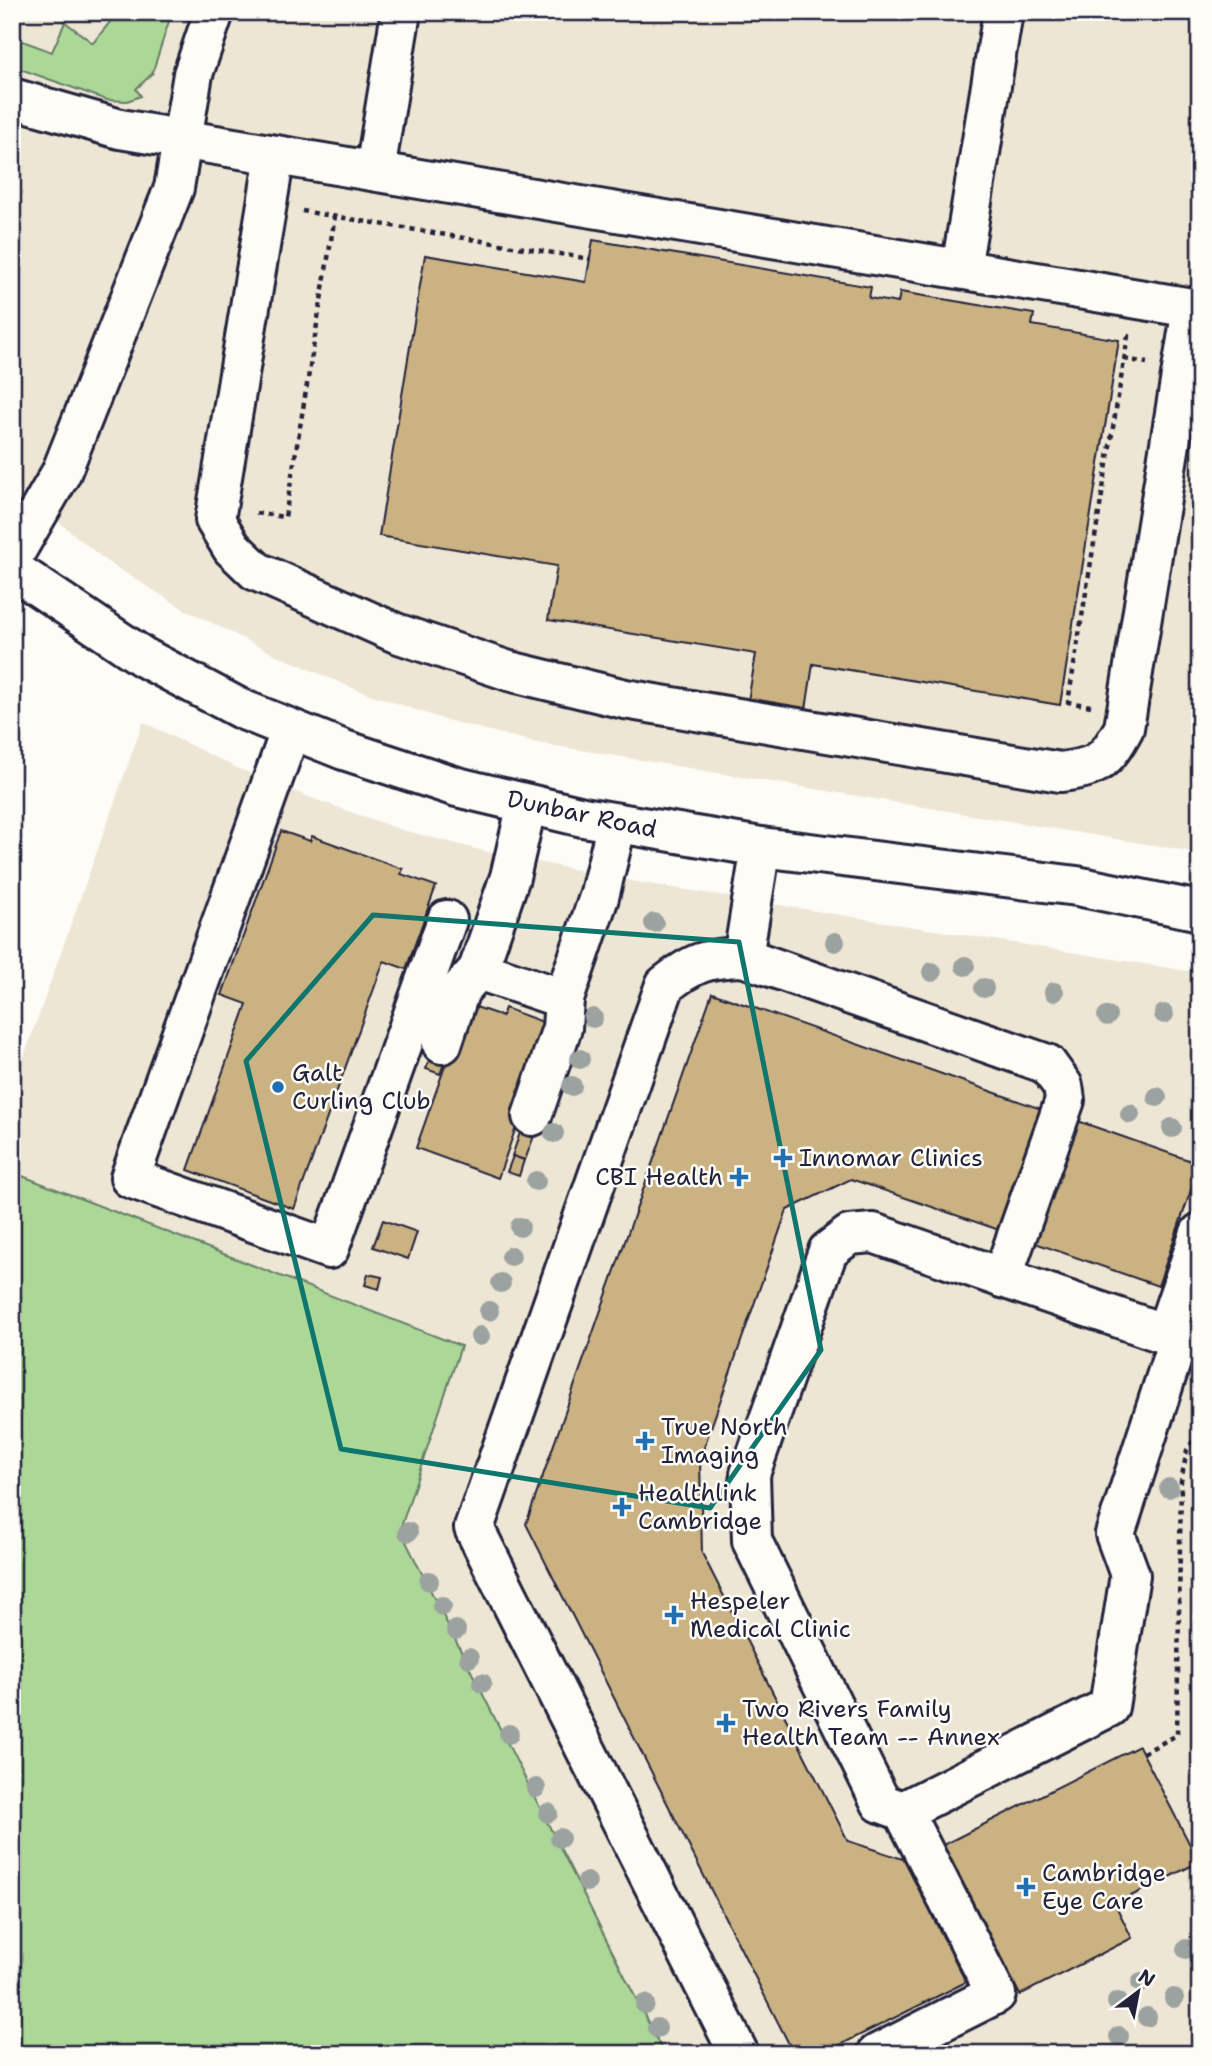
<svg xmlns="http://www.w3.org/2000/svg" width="1212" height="2066" font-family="'Shantell Sans',sans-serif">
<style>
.built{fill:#eee6d4}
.green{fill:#abd897;stroke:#667d69;stroke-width:2}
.building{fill:#cbb282;stroke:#22223b;stroke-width:2}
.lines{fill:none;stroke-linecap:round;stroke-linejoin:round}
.minor-casing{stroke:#22223b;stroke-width:44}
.path{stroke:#22223b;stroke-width:4.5;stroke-dasharray:5 5;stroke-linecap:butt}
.minor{stroke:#fdfcf7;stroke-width:38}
.tree{fill:#9ba29f}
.marked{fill:none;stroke:#0f766e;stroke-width:5;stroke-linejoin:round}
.poi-dot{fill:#1f6fb2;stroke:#fdfcf7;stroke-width:2.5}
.labels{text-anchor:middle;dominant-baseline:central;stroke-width:5;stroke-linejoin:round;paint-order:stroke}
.street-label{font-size:24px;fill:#22223b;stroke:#fdfcf7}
.poi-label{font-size:24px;fill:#22223b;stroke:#fdfcf7;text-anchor:start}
</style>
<rect width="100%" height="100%" fill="#fdfcf7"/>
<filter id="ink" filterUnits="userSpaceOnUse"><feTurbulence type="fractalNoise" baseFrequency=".0143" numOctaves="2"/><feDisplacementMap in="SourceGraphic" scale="14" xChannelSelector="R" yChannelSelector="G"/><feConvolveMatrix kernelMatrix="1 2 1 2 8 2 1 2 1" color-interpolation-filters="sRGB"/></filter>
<g filter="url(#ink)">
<g class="built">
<polygon points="12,12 1200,12 1200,853 538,743 442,719 355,689 272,653 184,609 106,561 12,483"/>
<polygon points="143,722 239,769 314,799 399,829 488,852 637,882 1200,973 1200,2032 1179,2054 664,2054 399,1530 461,1346 12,1172 12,1090"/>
</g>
<g class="green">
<polygon points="118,12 172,12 152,74 136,89 141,96 127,101 107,100 12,66 12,37 52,52 65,22 93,43"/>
<polygon points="12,1172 461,1346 400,1530 664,2054 12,2054"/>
</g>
<g class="building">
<polygon points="593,240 871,287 869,298 898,303 900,292 1034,314 1032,325 1119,340 1060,705 813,664 805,716 747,707 756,654 548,620 557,566 379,536 425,255 586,282"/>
<polygon points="281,831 310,841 312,836 403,869 401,874 436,886 406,969 384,961 294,1209 188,1170 247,1004 222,995"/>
<polygon points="712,993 1044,1110 1002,1231 851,1179 787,1210 700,1459 702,1553 848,1841 912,1862 912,1876 966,1982 822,2054 794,2054 526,1524"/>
<polygon points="467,1004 502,1016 505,1008 543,1022 541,1029 550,1032 498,1178 416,1148"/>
<polygon points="431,1056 445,1061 440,1074 426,1069"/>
<polygon points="1078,1121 1200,1164 1158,1286 1035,1243"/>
<polygon points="523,1124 537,1128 525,1160 512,1156"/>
<polygon points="513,1156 524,1160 519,1176 507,1172"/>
<polygon points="383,1220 417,1232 408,1259 373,1247"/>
<polygon points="368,1274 382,1277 379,1289 365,1285"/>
<polygon points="1139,1746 1199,1862 1115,1904 1132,1938 1020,1995 943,1845"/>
</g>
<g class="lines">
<g class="minor-casing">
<g id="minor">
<polyline points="12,98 120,129 1192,308 1200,305"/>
<path d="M275,155L215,520L232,548L256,571L396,633L509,671L625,699L1060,772C1098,768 1106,761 1124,728L1192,308"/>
<polyline points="375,171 401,12"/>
<polyline points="961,269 1003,12"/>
<polyline points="12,558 61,473 174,188 193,74 214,12"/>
<polyline points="12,569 143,657 241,709 344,750 457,787 583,817 761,847 1077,886 1200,911"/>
<polyline points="291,729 130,1178 329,1249 447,920"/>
<polyline points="527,804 510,877 478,970 564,999 599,897 617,823"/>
<polyline points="743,957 761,847"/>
<polyline points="442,1044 460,990 478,970"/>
<polyline points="532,1116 562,1028 564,999"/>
<polyline points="1165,1335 1200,1233"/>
<polyline points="1178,1340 1115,1534 1130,1575 1109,1707 903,1811 881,1803 752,1541 750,1474 828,1251 849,1235 873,1233 1200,1346"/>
<path d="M739,2054L474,1528L665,985C694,962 706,958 743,957L1047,1064L1063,1086L1065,1100L1002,1278"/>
<polyline points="877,2054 996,1994 903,1811"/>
</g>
</g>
<g class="path">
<polyline points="302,211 590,259"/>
<polyline points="1124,359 1147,363"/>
<polyline points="256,513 285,517 335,216"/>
<polyline points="1091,706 1068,702 1128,336 1125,335"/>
<polyline points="1143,1753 1177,1735 1181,1481 1187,1450 1200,1431"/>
<polyline points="1187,2054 1200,2040"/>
</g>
<use href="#minor" class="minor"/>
</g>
<g class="tree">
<circle cx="654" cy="923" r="10"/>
<circle cx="835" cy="942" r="10"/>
<circle cx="965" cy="966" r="10"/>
<circle cx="932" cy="972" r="10"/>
<circle cx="984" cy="988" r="10"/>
<circle cx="1054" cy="992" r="10"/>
<circle cx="1164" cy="1014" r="10"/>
<circle cx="1107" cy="1016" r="10"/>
<circle cx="593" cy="1018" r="10"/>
<circle cx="580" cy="1059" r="10"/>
<circle cx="572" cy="1086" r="10"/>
<circle cx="1157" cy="1097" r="10"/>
<circle cx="1130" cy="1114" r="10"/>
<circle cx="1172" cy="1128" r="10"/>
<circle cx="554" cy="1133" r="10"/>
<circle cx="536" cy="1181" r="10"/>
<circle cx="520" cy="1227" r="10"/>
<circle cx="511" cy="1256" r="10"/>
<circle cx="501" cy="1283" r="10"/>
<circle cx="489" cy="1311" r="10"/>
<circle cx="480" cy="1336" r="10"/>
<circle cx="1169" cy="1488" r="10"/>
<circle cx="408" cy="1532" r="10"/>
<circle cx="429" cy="1581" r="10"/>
<circle cx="442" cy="1606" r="10"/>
<circle cx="456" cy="1630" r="10"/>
<circle cx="469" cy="1658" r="10"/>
<circle cx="482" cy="1683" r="10"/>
<circle cx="509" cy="1734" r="10"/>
<circle cx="536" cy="1788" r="10"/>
<circle cx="548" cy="1813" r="10"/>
<circle cx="560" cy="1838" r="10"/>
<circle cx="587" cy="1882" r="10"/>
<circle cx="1186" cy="1949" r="10"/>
<circle cx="1141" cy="1983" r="10"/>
<circle cx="1174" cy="1998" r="10"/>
<circle cx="1117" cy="2002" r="10"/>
<circle cx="645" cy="2004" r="10"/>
<circle cx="1147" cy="2017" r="10"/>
<circle cx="657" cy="2028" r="10"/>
<circle cx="1119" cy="2036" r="10"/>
</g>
</g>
<path class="marked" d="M373,915L739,942L821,1350L710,1508L341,1449L246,1061Z"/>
<g class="poi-dot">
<circle cx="278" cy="1087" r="7"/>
<path d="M779.5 1147.5h7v7h7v7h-7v7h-7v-7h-7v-7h7z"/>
<path d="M735.5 1166.5h7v7h7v7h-7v7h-7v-7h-7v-7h7z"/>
<path d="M641.5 1430.5h7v7h7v7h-7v7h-7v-7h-7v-7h7z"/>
<path d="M618.5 1496.5h7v7h7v7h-7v7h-7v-7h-7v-7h7z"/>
<path d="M670.5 1604.5h7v7h7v7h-7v7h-7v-7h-7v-7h7z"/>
<path d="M722.5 1712.5h7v7h7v7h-7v7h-7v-7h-7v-7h7z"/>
<path d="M1022.5 1876.5h7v7h7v7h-7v7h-7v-7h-7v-7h7z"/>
</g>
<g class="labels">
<g class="street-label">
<text transform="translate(582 814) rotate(12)">Dunbar Road</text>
</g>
<g class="poi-label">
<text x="292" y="1073">Galt<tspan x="292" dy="28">Curling Club</tspan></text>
<text x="799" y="1158">Innomar Clinics</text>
<text x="723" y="1177" text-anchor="end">CBI Health</text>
<text x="661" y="1427">True North<tspan x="661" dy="28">Imaging</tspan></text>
<text x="638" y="1493">Healthlink<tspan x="638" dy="28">Cambridge</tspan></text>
<text x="690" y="1601">Hespeler<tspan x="690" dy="28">Medical Clinic</tspan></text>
<text x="742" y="1709">Two Rivers Family<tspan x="742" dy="28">Health Team -- Annex</tspan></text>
<text x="1042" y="1873">Cambridge<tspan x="1042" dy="28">Eye Care</tspan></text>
</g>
</g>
<rect width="1212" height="2066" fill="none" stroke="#fdfcf7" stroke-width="42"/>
<rect x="21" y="21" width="1170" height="2024" fill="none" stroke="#22223b" stroke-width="2.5" filter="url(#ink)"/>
<g transform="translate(1138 1992) rotate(32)" stroke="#fdfcf7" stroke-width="5" paint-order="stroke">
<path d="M0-5L12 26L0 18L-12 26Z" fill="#22223b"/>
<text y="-10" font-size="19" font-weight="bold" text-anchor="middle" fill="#22223b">N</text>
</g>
</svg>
